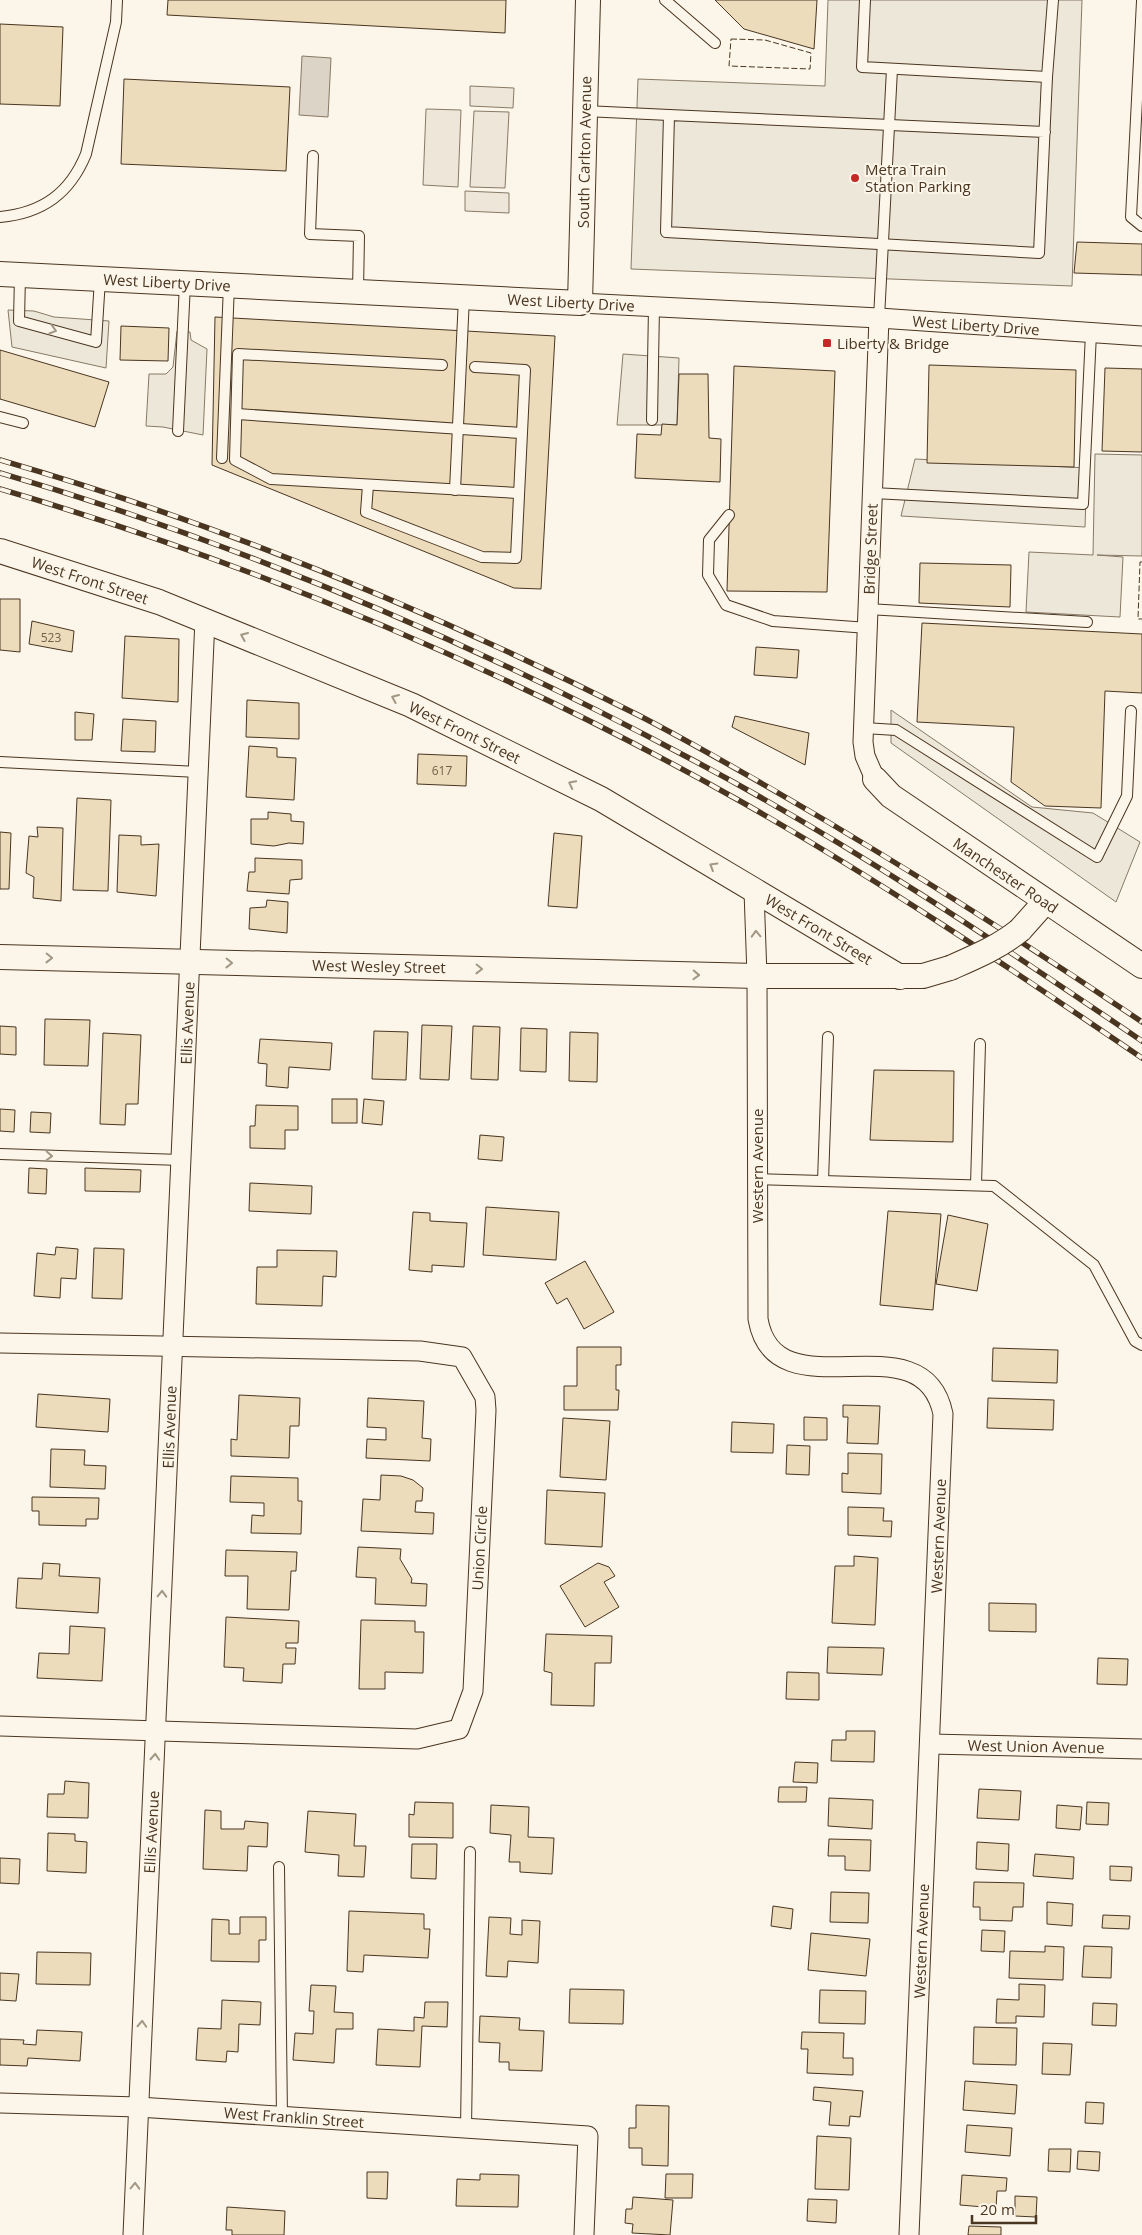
<svg xmlns="http://www.w3.org/2000/svg" width="1142" height="2235" font-family="'Open Sans',sans-serif">
<style>
.green{fill:#ede6d9;stroke:#887966}
.parking{fill:#ede7d9;stroke:#887966}
.water{fill:#dcd4c6;stroke:#887966}
.building{fill:#ecdcbc;stroke:#4a3520}
.lines{fill:none;stroke-linecap:round;stroke-linejoin:round}
.service-casing{stroke:#4a3520;stroke-width:12}
.minor-casing{stroke:#4a3520;stroke-width:21}
.tertiary-casing{stroke:#4a3520;stroke-width:26}
.service{stroke:#fbf6e9;stroke-width:10}
.minor{stroke:#fbf6e9;stroke-width:19}
.tertiary{stroke:#fbf6e9;stroke-width:24}
.rail-casing{stroke:#4a3520;stroke-width:5.5}
.rail{stroke:#fbf6e9;stroke-width:4;stroke-dasharray:11;stroke-linecap:butt}
.tertiary-bridge-casing{stroke:#4a3520;stroke-width:26;stroke-linecap:butt}
.tertiary-bridge{stroke:#fbf6e9;stroke-width:24}
.fence{stroke:#4a3520;stroke-width:1;stroke-dasharray:6 2.5;stroke-linecap:butt}
.oneway{stroke:#a29684}
.poi-dot{fill:#c62828;stroke:#fbf6e9;stroke-width:2}
.labels{text-anchor:middle;dominant-baseline:central;stroke-width:4;stroke-linejoin:round;paint-order:stroke}
.number-label{font-size:12px;fill:#725f47}
.street-label{font-size:15px;fill:#4a3520;stroke:#fbf6e9}
.poi-label{font-size:15px;fill:#4a3520;stroke:#fbf6e9;text-anchor:start}
</style>
<rect width="100%" height="100%" fill="#fbf6e9"/>
<g class="green">
<polygon points="470,86 514,88 513,108 470,106"/>
<polygon points="426,109 461,110 458,187 423,185"/>
<polygon points="474,111 509,112 505,188 470,187"/>
<polygon points="465,191 509,193 509,213 465,211"/>
</g>
<g class="parking">
<polygon points="828,0 1082,0 1072,286 631,269 638,79 825,86"/>
<polygon points="8,310 34,311 54,317 109,321 106,368 12,347"/>
<polygon points="177,331 190,332 191,340 207,349 203,435 163,427 146,426 149,374 166,374 173,367"/>
<polygon points="623,354 679,358 677,425 617,425"/>
<polygon points="1095,454 1142,455 1142,556 1097,555 1123,557 1120,617 1026,612 1029,552 1093,555"/>
<polygon points="915,459 1087,468 1085,527 901,516"/>
<polygon points="891,710 1032,807 1093,813 1140,842 1116,902 891,743"/>
</g>
<polygon class="water" points="302,56 331,58 328,117 299,115"/>
<g class="building">
<polygon points="168,0 506,0 505,33 167,15"/>
<polygon points="715,0 817,0 814,49 744,29"/>
<polygon points="0,24 63,27 60,106 0,104"/>
<polygon points="124,79 290,87 286,171 121,164"/>
<polygon points="1077,242 1142,244 1142,275 1074,273"/>
<polygon points="215,317 555,336 541,589 514,588 212,465"/>
<polygon points="121,326 169,328 168,361 120,360"/>
<polygon points="0,350 109,382 95,427 0,399"/>
<polygon points="929,365 1076,370 1074,467 927,463"/>
<polygon points="734,366 835,371 827,592 727,591"/>
<polygon points="1105,368 1142,369 1142,452 1102,451"/>
<polygon points="679,374 708,374 709,438 721,439 720,482 635,478 637,434 661,435 662,424 677,425"/>
<polygon points="920,563 1011,565 1010,607 919,603"/>
<polygon points="0,599 20,599 20,652 0,650"/>
<polygon points="32,621 74,631 72,652 29,644"/>
<polygon points="922,623 1142,634 1142,693 1105,691 1101,808 1045,806 1011,782 1014,727 917,722"/>
<polygon points="125,636 179,639 178,702 122,698"/>
<polygon points="756,647 799,650 797,678 754,675"/>
<polygon points="247,700 299,703 299,739 246,737"/>
<polygon points="75,712 94,714 92,740 75,740"/>
<polygon points="735,716 809,733 805,765 732,727"/>
<polygon points="123,719 156,721 155,752 121,751"/>
<polygon points="249,746 277,748 277,757 296,758 294,800 246,797"/>
<polygon points="418,754 467,756 466,786 417,784"/>
<polygon points="77,798 111,800 108,891 73,890"/>
<polygon points="268,812 291,814 291,821 304,822 303,844 289,843 274,846 251,844 251,819 268,819"/>
<polygon points="37,827 63,828 61,901 33,898 34,877 26,873 29,836 38,837"/>
<polygon points="0,832 11,833 9,889 0,889"/>
<polygon points="554,833 582,836 577,908 548,906"/>
<polygon points="119,835 141,836 141,845 159,844 156,896 117,892"/>
<polygon points="255,858 302,860 302,879 290,880 289,894 247,891 249,872 255,872"/>
<polygon points="267,900 288,902 287,933 249,929 250,908 266,907"/>
<polygon points="45,1019 90,1020 88,1066 44,1065"/>
<polygon points="422,1025 452,1026 449,1080 420,1079"/>
<polygon points="0,1026 16,1027 16,1055 0,1054"/>
<polygon points="473,1026 500,1027 498,1080 471,1079"/>
<polygon points="521,1028 547,1029 546,1072 520,1071"/>
<polygon points="374,1031 408,1032 406,1080 372,1079"/>
<polygon points="570,1032 598,1033 597,1082 569,1081"/>
<polygon points="103,1033 141,1035 138,1104 126,1104 125,1125 100,1124"/>
<polygon points="260,1039 332,1043 330,1070 289,1067 288,1088 266,1086 267,1064 258,1063"/>
<polygon points="874,1070 954,1071 953,1142 870,1140"/>
<rect x="332" y="1099" width="25" height="24"/>
<polygon points="364,1099 384,1101 382,1125 362,1123"/>
<polygon points="256,1105 298,1106 298,1130 285,1130 285,1149 250,1148 250,1126 255,1126"/>
<polygon points="0,1109 15,1110 14,1132 0,1131"/>
<polygon points="31,1112 51,1113 50,1133 30,1132"/>
<polygon points="480,1135 504,1137 502,1161 478,1159"/>
<polygon points="29,1168 47,1169 46,1194 28,1193"/>
<polygon points="85,1168 141,1170 140,1192 85,1191"/>
<polygon points="250,1183 312,1186 311,1214 249,1211"/>
<polygon points="486,1207 559,1212 556,1260 483,1255"/>
<polygon points="888,1211 941,1214 933,1310 880,1305"/>
<polygon points="413,1212 430,1213 430,1221 467,1223 464,1267 432,1265 432,1272 409,1270"/>
<polygon points="948,1215 988,1224 977,1291 936,1284"/>
<polygon points="56,1247 78,1249 76,1279 61,1278 60,1298 34,1296 37,1253 55,1255"/>
<polygon points="94,1248 124,1249 122,1299 92,1298"/>
<polygon points="277,1250 337,1251 336,1277 323,1276 322,1306 256,1304 257,1267 277,1267"/>
<polygon points="585,1261 614,1312 584,1329 567,1298 557,1304 545,1283"/>
<polygon points="577,1347 621,1347 621,1365 616,1365 616,1390 619,1390 618,1410 564,1410 564,1386 577,1386"/>
<polygon points="993,1348 1058,1350 1057,1383 992,1381"/>
<polygon points="38,1394 110,1399 108,1432 36,1427"/>
<polygon points="239,1395 300,1398 299,1426 290,1426 289,1458 231,1456 231,1439 237,1440"/>
<polygon points="368,1398 424,1401 422,1438 431,1439 430,1461 366,1458 367,1439 386,1440 386,1428 367,1427"/>
<polygon points="988,1398 1054,1400 1053,1430 987,1428"/>
<polygon points="843,1405 880,1406 878,1444 847,1443 848,1417 843,1417"/>
<polygon points="804,1417 827,1418 827,1440 804,1440"/>
<polygon points="563,1418 610,1421 606,1480 560,1477"/>
<polygon points="732,1422 774,1424 773,1453 731,1452"/>
<polygon points="787,1445 810,1446 809,1475 786,1474"/>
<polygon points="51,1449 85,1450 84,1465 106,1466 105,1489 50,1487"/>
<polygon points="848,1453 882,1454 881,1494 842,1492 842,1473 848,1474"/>
<polygon points="381,1475 401,1476 413,1480 423,1488 422,1501 416,1501 415,1512 434,1513 433,1534 361,1531 363,1499 380,1500"/>
<polygon points="231,1476 298,1478 298,1501 302,1501 301,1534 251,1533 252,1515 264,1516 264,1503 230,1502"/>
<polygon points="547,1490 605,1493 602,1547 545,1544"/>
<polygon points="32,1497 99,1498 98,1519 86,1519 86,1526 39,1525 39,1511 32,1511"/>
<polygon points="848,1507 884,1508 883,1521 892,1521 891,1537 848,1535"/>
<polygon points="358,1547 401,1549 400,1559 412,1579 411,1583 427,1584 426,1606 375,1604 376,1578 356,1577"/>
<polygon points="226,1550 297,1552 296,1571 291,1571 289,1610 247,1609 248,1576 225,1576"/>
<polygon points="854,1556 878,1558 875,1625 832,1623 835,1566 854,1566"/>
<polygon points="43,1563 60,1564 59,1576 100,1578 98,1613 16,1608 18,1578 42,1579"/>
<polygon points="598,1563 609,1567 615,1576 604,1582 619,1607 585,1627 560,1586"/>
<polygon points="989,1603 1036,1604 1036,1632 989,1631"/>
<polygon points="226,1617 299,1621 298,1643 286,1643 286,1648 296,1648 295,1664 283,1664 282,1683 243,1681 244,1668 224,1667"/>
<polygon points="361,1620 415,1621 415,1632 424,1632 423,1673 385,1672 385,1689 359,1689"/>
<polygon points="70,1626 105,1628 102,1681 37,1678 39,1653 69,1654"/>
<polygon points="546,1634 612,1636 611,1663 595,1663 594,1706 551,1705 552,1673 544,1671"/>
<polygon points="828,1647 884,1648 882,1675 827,1673"/>
<polygon points="1098,1658 1128,1659 1127,1685 1097,1684"/>
<polygon points="787,1672 819,1673 819,1700 786,1699"/>
<polygon points="846,1731 875,1731 874,1762 831,1761 832,1740 846,1740"/>
<polygon points="795,1762 818,1763 817,1783 793,1782"/>
<polygon points="65,1781 89,1783 88,1818 47,1817 48,1794 64,1794"/>
<polygon points="779,1787 807,1787 806,1802 778,1802"/>
<polygon points="979,1789 1021,1791 1019,1820 977,1818"/>
<polygon points="829,1798 873,1800 872,1829 828,1826"/>
<polygon points="415,1802 453,1803 453,1838 409,1837 409,1814 414,1815"/>
<polygon points="1087,1802 1109,1803 1108,1825 1086,1824"/>
<polygon points="491,1805 529,1807 528,1837 554,1838 552,1874 520,1872 520,1862 509,1862 511,1835 490,1833"/>
<polygon points="1057,1805 1082,1807 1080,1830 1056,1828"/>
<polygon points="205,1810 221,1811 221,1829 244,1829 245,1821 268,1823 267,1847 248,1846 247,1871 203,1869"/>
<polygon points="308,1811 356,1814 354,1846 366,1846 364,1877 338,1876 339,1855 305,1852"/>
<polygon points="48,1833 75,1834 75,1841 87,1842 86,1873 47,1871"/>
<polygon points="829,1839 871,1840 870,1871 845,1870 845,1856 828,1856"/>
<polygon points="977,1842 1009,1844 1008,1871 976,1869"/>
<polygon points="412,1844 437,1844 436,1879 411,1878"/>
<polygon points="1035,1854 1074,1857 1073,1879 1033,1876"/>
<polygon points="0,1858 20,1859 19,1884 0,1883"/>
<polygon points="1110,1866 1132,1867 1131,1881 1110,1880"/>
<polygon points="974,1882 1024,1883 1023,1907 1013,1907 1012,1921 980,1920 980,1907 973,1907"/>
<polygon points="831,1892 869,1893 868,1923 830,1922"/>
<polygon points="1047,1902 1073,1904 1072,1926 1047,1924"/>
<polygon points="773,1906 793,1909 791,1929 771,1926"/>
<polygon points="349,1911 424,1914 424,1929 430,1929 428,1958 364,1955 363,1972 347,1971"/>
<polygon points="1103,1915 1130,1916 1129,1929 1102,1928"/>
<polygon points="240,1917 266,1917 266,1940 259,1940 259,1962 211,1961 212,1919 229,1920 229,1934 240,1934"/>
<polygon points="489,1917 511,1918 510,1934 522,1935 522,1920 540,1921 538,1963 508,1961 507,1977 486,1976"/>
<polygon points="982,1930 1005,1931 1004,1952 981,1951"/>
<polygon points="811,1933 870,1939 866,1976 808,1970"/>
<polygon points="1045,1946 1064,1947 1063,1980 1009,1978 1010,1951 1045,1952"/>
<polygon points="1084,1946 1112,1947 1111,1978 1082,1977"/>
<polygon points="37,1952 91,1953 90,1985 36,1984"/>
<polygon points="0,1973 19,1974 16,2001 0,2000"/>
<polygon points="1019,1984 1045,1985 1044,2017 1016,2016 1016,2023 996,2023 997,1999 1019,2000"/>
<polygon points="311,1985 336,1986 334,2012 353,2013 353,2029 336,2029 334,2063 293,2060 295,2033 313,2034 314,2011 309,2011"/>
<polygon points="570,1989 624,1990 623,2024 569,2023"/>
<polygon points="820,1990 866,1991 865,2024 819,2023"/>
<polygon points="222,2000 261,2002 260,2025 239,2024 238,2052 227,2051 226,2062 196,2060 198,2028 221,2029"/>
<polygon points="425,2002 448,2002 447,2027 422,2026 420,2067 376,2065 378,2029 414,2031 414,2017 424,2018"/>
<polygon points="1093,2003 1117,2004 1116,2026 1092,2025"/>
<polygon points="480,2016 520,2018 519,2030 544,2031 542,2071 509,2070 509,2062 499,2062 500,2043 479,2042"/>
<polygon points="974,2027 1017,2028 1016,2065 973,2064"/>
<polygon points="37,2030 82,2032 80,2061 28,2058 27,2066 0,2065 0,2039 24,2040 23,2044 36,2045"/>
<polygon points="802,2032 844,2033 843,2058 853,2058 853,2075 807,2073 808,2049 801,2049"/>
<polygon points="1043,2043 1072,2044 1070,2075 1042,2074"/>
<polygon points="965,2081 1017,2085 1015,2114 963,2110"/>
<polygon points="814,2087 863,2091 860,2117 850,2116 849,2126 829,2125 831,2102 813,2100"/>
<polygon points="1086,2102 1104,2103 1103,2124 1085,2123"/>
<polygon points="636,2105 669,2106 668,2166 642,2165 642,2148 629,2148 629,2128 636,2128"/>
<polygon points="967,2125 1012,2128 1010,2156 965,2152"/>
<polygon points="817,2136 851,2138 849,2190 815,2189"/>
<polygon points="1049,2149 1071,2149 1070,2172 1048,2171"/>
<polygon points="1078,2151 1100,2152 1099,2171 1077,2169"/>
<polygon points="367,2172 388,2172 387,2199 367,2198"/>
<polygon points="480,2174 519,2175 518,2207 456,2206 457,2179 480,2180"/>
<polygon points="666,2174 693,2174 692,2198 665,2198"/>
<polygon points="962,2175 1007,2178 1006,2191 997,2191 996,2208 960,2205"/>
<polygon points="1015,2196 1037,2197 1036,2217 1015,2216"/>
<polygon points="633,2197 673,2200 670,2235 632,2233 633,2224 625,2223 626,2209 632,2209"/>
<polygon points="808,2199 837,2200 836,2223 807,2221"/>
<polygon points="227,2207 285,2211 284,2235 232,2235 232,2230 226,2230"/>
<polygon points="969,2226 1001,2227 1001,2235 968,2235"/>
</g>
<g class="lines">
<g class="service-casing">
<g id="service">
<polyline points="665,0 715,43"/>
<polyline points="865,0 862,67 1047,77 1039,253 666,232 669,115 1045,132"/>
<polyline points="1142,1 1131,217 1142,226"/>
<polyline points="1047,77 1053,0"/>
<polyline points="585,111 669,115"/>
<polyline points="313,156 310,234 359,236 358,291"/>
<path d="M0,217C43,213 70,193 86,154L116,22L117,0"/>
<polyline points="20,275 19,321 96,342 100,279"/>
<polyline points="879,318 892,69"/>
<polyline points="442,365 238,354 235,460 271,479 518,493"/>
<polyline points="237,414 521,433"/>
<polyline points="0,417 23,423"/>
<polyline points="652,420 654,307"/>
<polyline points="178,431 185,283"/>
<polyline points="222,458 229,285"/>
<polyline points="368,485 366,512 482,557 516,558 525,370 475,367"/>
<polyline points="455,490 464,297"/>
<polyline points="873,493 1083,504 1091,333"/>
<polyline points="729,515 709,540 708,575 726,605 773,621 868,628"/>
<polyline points="868,609 1087,622"/>
<polyline points="864,728 896,730 1097,857 1127,796 1131,711"/>
<polyline points="0,762 198,772"/>
<polyline points="0,1154 181,1160"/>
<polyline points="757,1179 994,1186 1094,1265 1135,1341 1142,1345"/>
<polyline points="823,1181 828,1037"/>
<polyline points="976,1185 980,1044"/>
<polyline points="279,1867 282,2117"/>
<polyline points="466,2129 470,1852"/>
</g>
</g>
<g class="minor-casing">
<g id="minor">
<polyline points="580,303 879,318 1142,336"/>
<polyline points="875,779 865,756 863,742 879,318"/>
<path d="M754,891L757,976L758,1319C775,1418 923,1315 943,1414L909,2235"/>
<polyline points="0,1343 420,1351 462,1357 485,1397 486,1410 473,1691 459,1729 417,1739 0,1726"/>
<polyline points="930,1744 1142,1749"/>
<polyline points="0,2103 138,2107 588,2136 584,2235"/>
<polyline points="133,2235 205,619"/>
</g>
</g>
<g class="tertiary-casing">
<g id="tertiary">
<polyline points="0,274 580,303 588,0"/>
<polyline points="0,551 159,602 411,705 601,799 900,977"/>
<polyline points="875,779 891,796 1142,966"/>
<polyline points="1020,930 1045,902"/>
<polyline points="0,957 757,976 923,976 950,968"/>
</g>
</g>
<use href="#service" class="service"/>
<use href="#minor" class="minor"/>
<use href="#tertiary" class="tertiary"/>
<g class="rail-casing">
<g id="rail">
<path d="M0,460C220,524 433,611 638,715C702,748 765,785 828,822C935,886 1039,952 1142,1022"/>
<path d="M0,473C239,543 470,641 689,758C846,841 995,941 1142,1041"/>
<path d="M0,489C258,565 506,669 740,801C879,880 1010,968 1142,1058"/>
</g>
</g>
<use href="#rail" class="rail"/>
<g class="tertiary-bridge-casing">
<path id="tertiary-bridge" d="M950,968C975,957 999,947 1020,930"/>
</g>
<use href="#tertiary-bridge" class="tertiary-bridge"/>
<g class="fence">
<polygon points="731,39 765,40 811,53 810,69 729,66"/>
<polyline points="1142,562 1140,562 1138,619 1142,619"/>
</g>
</g>
<defs><path id="oneway-chevron" d="M-2-3.5L2.5 0L-2 3.5" fill="none" stroke-width="1.6" stroke-linecap="round" stroke-linejoin="round" transform="scale(1.25)"/></defs>
<g class="oneway">
<use href="#oneway-chevron" transform="translate(53 330) rotate(16)"/>
<use href="#oneway-chevron" transform="translate(244 636) rotate(-157)"/>
<use href="#oneway-chevron" transform="translate(395 698) rotate(-157)"/>
<use href="#oneway-chevron" transform="translate(572 784) rotate(-153)"/>
<use href="#oneway-chevron" transform="translate(713 866) rotate(-149)"/>
<use href="#oneway-chevron" transform="translate(756 934) rotate(-92)"/>
<use href="#oneway-chevron" transform="translate(49 958) rotate(1)"/>
<use href="#oneway-chevron" transform="translate(229 963) rotate(1)"/>
<use href="#oneway-chevron" transform="translate(479 969) rotate(1)"/>
<use href="#oneway-chevron" transform="translate(696 975) rotate(2)"/>
<use href="#oneway-chevron" transform="translate(49 1156) rotate(2)"/>
<use href="#oneway-chevron" transform="translate(162 1594) rotate(-88)"/>
<use href="#oneway-chevron" transform="translate(155 1757) rotate(-87)"/>
<use href="#oneway-chevron" transform="translate(142 2024) rotate(-87)"/>
<use href="#oneway-chevron" transform="translate(135 2186) rotate(-88)"/>
</g>
<g class="poi-dot">
<circle cx="855" cy="178" r="5"/>
<rect x="822" y="338" width="10" height="10" rx="2.5"/>
</g>
<g class="labels">
<g class="number-label">
<text x="51" y="637">523</text>
<text x="442" y="770">617</text>
</g>
<g class="street-label">
<text transform="translate(584 152) rotate(-89)">South Carlton Avenue</text>
<text transform="translate(167 282) rotate(3)">West Liberty Drive</text>
<text transform="translate(571 302) rotate(3)">West Liberty Drive</text>
<text transform="translate(976 325) rotate(4)">West Liberty Drive</text>
<text transform="translate(870 549) rotate(-88)">Bridge Street</text>
<text transform="translate(90 580) rotate(18)">West Front Street</text>
<text transform="translate(465 732) rotate(26)">West Front Street</text>
<text transform="translate(1006 875) rotate(34)">Manchester Road</text>
<text transform="translate(819 929) rotate(31)">West Front Street</text>
<text transform="translate(379 966) rotate(1)">West Wesley Street</text>
<text transform="translate(187 1023) rotate(-88)">Ellis Avenue</text>
<text transform="translate(757 1166) rotate(-90)">Western Avenue</text>
<text transform="translate(169 1427) rotate(-88)">Ellis Avenue</text>
<text transform="translate(938 1536) rotate(-88)">Western Avenue</text>
<text transform="translate(479 1548) rotate(-87)">Union Circle</text>
<text transform="translate(1036 1746) rotate(1)">West Union Avenue</text>
<text transform="translate(151 1832) rotate(-87)">Ellis Avenue</text>
<text transform="translate(921 1941) rotate(-88)">Western Avenue</text>
<text transform="translate(294 2117) rotate(4)">West Franklin Street</text>
</g>
<g class="poi-label">
<text x="865" y="169">Metra Train<tspan x="865" dy="17">Station Parking</tspan></text>
<text x="837" y="343">Liberty &amp; Bridge</text>
</g>
</g>
<path d="M972 2215v8h64v-8" fill="none" stroke="#4a3520" stroke-width="2.5"/>
<text x="980" y="2215" font-size="15" fill="#4a3520" stroke="#fbf6e9" stroke-width="4" paint-order="stroke">20 m</text>
</svg>
